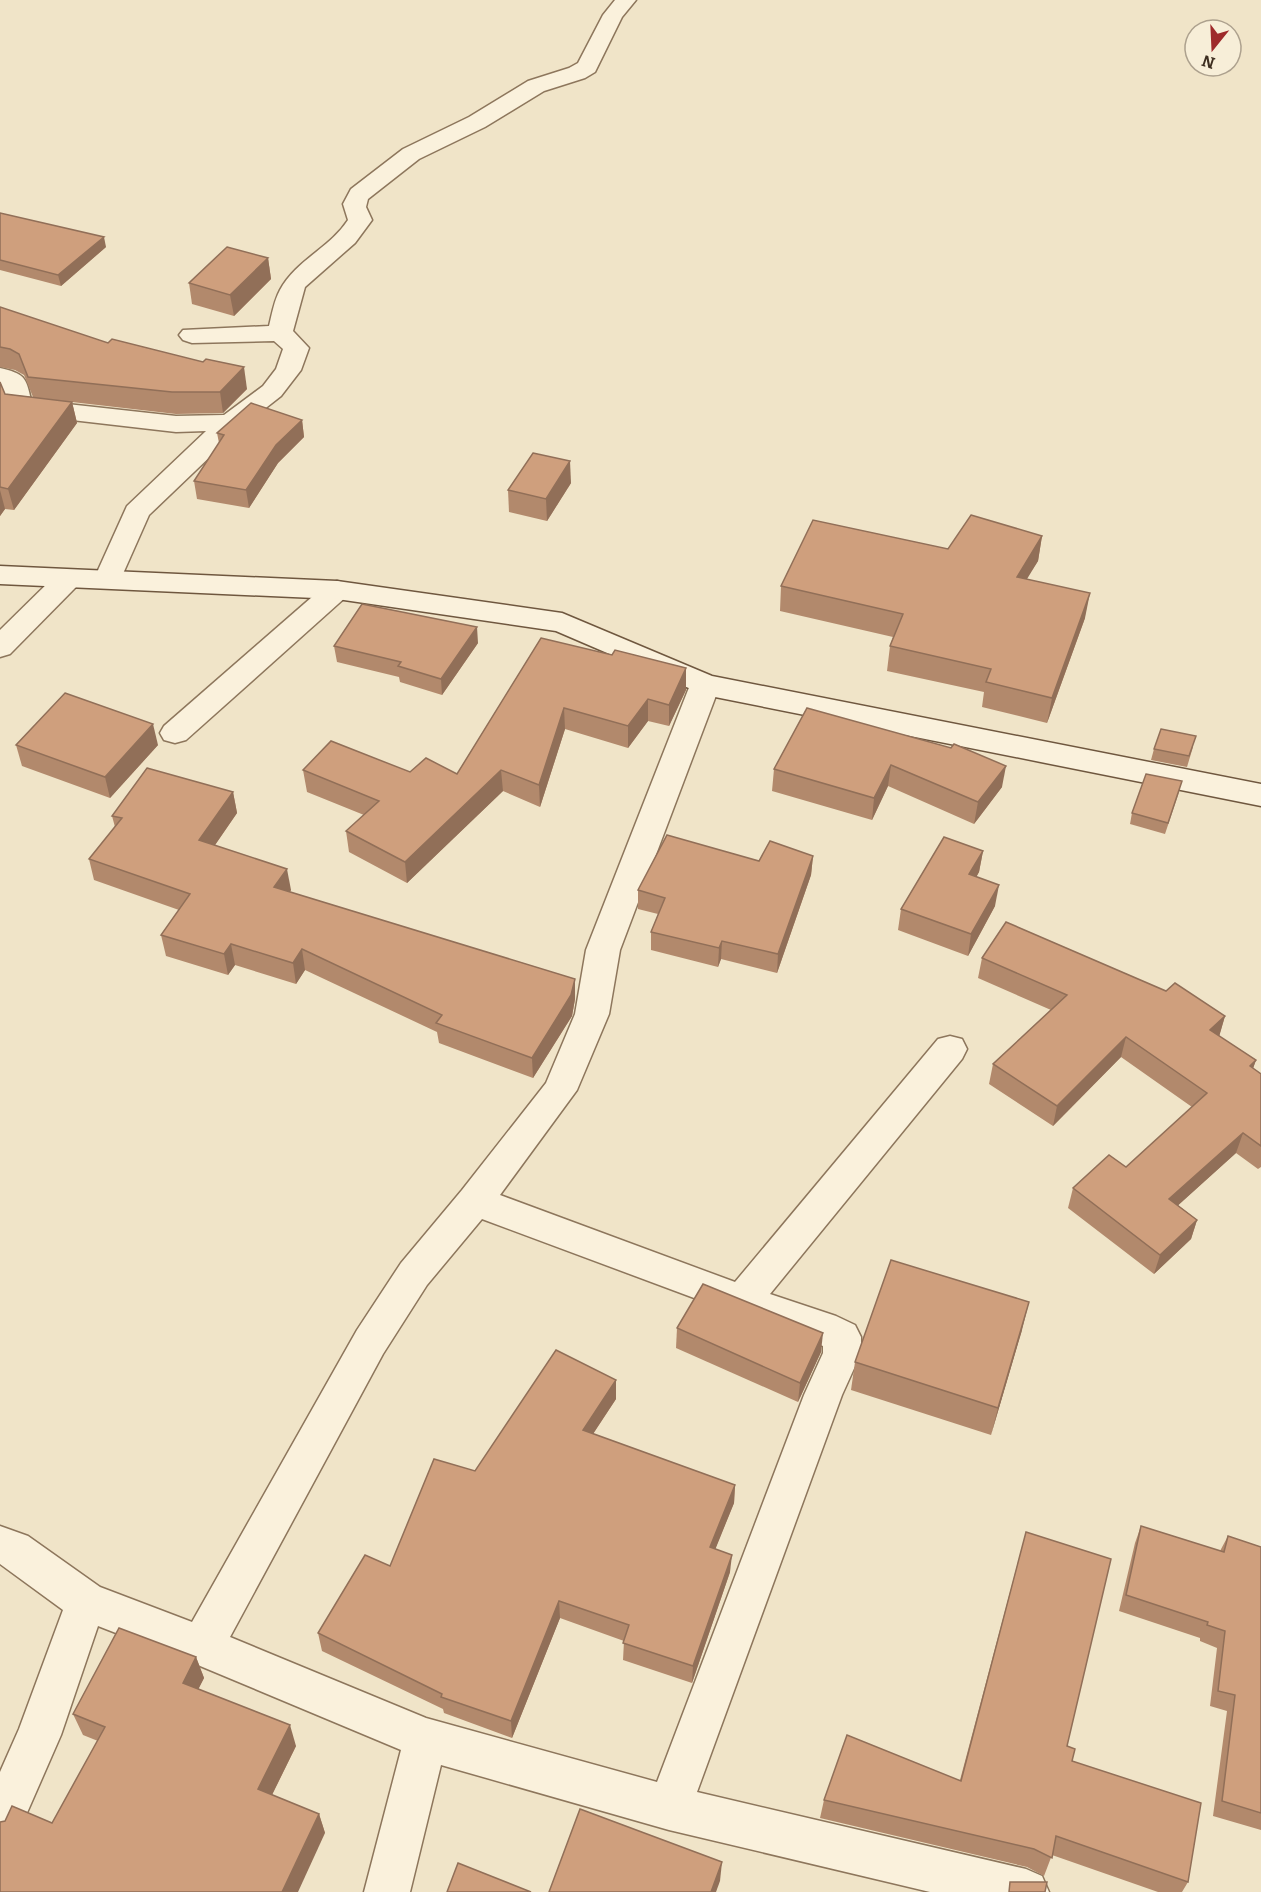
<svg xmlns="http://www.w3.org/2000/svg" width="1261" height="1892" font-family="Bitter,serif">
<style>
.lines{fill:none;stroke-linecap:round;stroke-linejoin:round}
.minor-casing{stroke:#8d765c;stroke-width:3}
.secondary-casing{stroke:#6f573f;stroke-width:3}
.minor{fill:#faf1dc;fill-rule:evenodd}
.secondary{fill:#faf1dc;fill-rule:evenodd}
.wall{fill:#b2896c}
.shaded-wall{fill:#916f58}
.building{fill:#cf9f7d;stroke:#916f58;stroke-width:1.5}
</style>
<rect width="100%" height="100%" fill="#f0e4c8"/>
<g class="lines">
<g class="minor-casing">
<g id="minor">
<path d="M615,0H636L622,17L595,72L585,78L544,91L485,127L419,159L368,199L366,207L372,220L355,243L305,287L293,331L309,348L301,370L281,396L239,429L149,515L118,585L108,588L98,585L94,579L127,506L206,431L176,432L11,413L0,385V368C24,374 26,376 31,400L176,416L224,415L263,386L276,369L283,349L274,341L192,343L183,340L179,335L183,330L269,326C272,314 274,301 280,290C296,260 330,248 348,220L343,204L351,189L403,149L469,117L528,81L569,68L578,63L603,15Z"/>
<polygon points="68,570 78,573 82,579 78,585 10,654 0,657 0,630 58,573"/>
<polygon points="337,581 347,584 351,590 347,596 186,740 175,743 164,740 160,733 164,726 327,584"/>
<path d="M705,675L715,678L720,685L620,950L609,1014L577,1090L500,1195L735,1282L938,1039L950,1036L962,1039L967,1049L962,1059L770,1294L836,1316L855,1325L861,1337V1353L842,1395L697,1792L1026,1869L1042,1876L1049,1892H930L669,1830L441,1765L410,1892H364L401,1750L193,1663L98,1626L61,1735L16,1838L0,1844V1772L19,1729L63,1610L0,1564V1526L28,1536L100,1587L192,1622L357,1330L401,1263L462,1190L546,1083L575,1014L586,950L690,685L695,678ZM482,1219L823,1346V1353L804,1395L657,1782L426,1718L230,1637L383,1354L427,1285Z"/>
</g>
</g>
<g class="secondary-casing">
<polygon id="secondary" points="0,566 337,581 562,613 712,676 1261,784 1261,806 705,695 556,631 337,599 0,584"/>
</g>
<use href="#minor" class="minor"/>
<use href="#secondary" class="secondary"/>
</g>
<g class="wall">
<polygon points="0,213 106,247 61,286 0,270"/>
<polygon points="268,258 271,279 234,316 192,304 189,283"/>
<polygon points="0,307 108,343 247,389 223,413 176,414 72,402 77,423 14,510 5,509 0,516 0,382 5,394 33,397 24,375 15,370 0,367"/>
<polygon points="302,420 304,437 278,463 249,508 197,499 194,481 219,443 217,433"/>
<polygon points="571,483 547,521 509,512 508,490"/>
<polygon points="1042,536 1038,561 1026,579 1085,618 1047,723 982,707 984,692 887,671 890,646 893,637 780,611 781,586 948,549"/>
<polygon points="541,638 686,690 669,726 648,721 628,748 565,729 540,807 503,791 407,883 349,852 346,831 364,815 307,792 303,770 410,772 457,774"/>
<polygon points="478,643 442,695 400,682 399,677 337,662 334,646"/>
<polygon points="807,708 1002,787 974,824 888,786 872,820 772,791 774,769"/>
<polygon points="16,745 158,745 110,798 22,766"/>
<polygon points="1193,747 1187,767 1151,760 1154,749"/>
<polygon points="233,792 237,813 215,845 291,890 290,892 575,979 575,999 572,1016 533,1078 439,1043 437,1032 305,970 296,984 235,965 228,975 166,956 161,935 179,910 94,880 89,859 115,827 112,816"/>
<polygon points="1179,792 1165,834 1130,824 1132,813"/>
<polygon points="983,851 979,872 976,877 995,906 968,956 898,930 901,909"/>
<polygon points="813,856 811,875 777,973 721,959 718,967 651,950 651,932 658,914 638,909 638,890 759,861"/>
<polygon points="982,958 1225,1016 1219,1036 1256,1060 1253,1068 1261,1074 1261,1167 1258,1169 1236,1153 1178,1205 1197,1220 1191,1239 1154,1274 1068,1208 1073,1188 1126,1167 1192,1107 1121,1057 1053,1126 989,1084 993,1064 1051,1010 978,978"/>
<polygon points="677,1328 821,1352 798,1402 676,1348"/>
<polygon points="1022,1330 991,1435 851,1390 855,1362"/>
<polygon points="616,1380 616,1399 593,1434 735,1485 734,1503 715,1549 730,1572 692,1683 623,1660 624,1641 560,1618 512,1738 444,1713 443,1709 322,1651 318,1633 390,1566 475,1471"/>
<polygon points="1141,1526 1220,1551 1228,1536 1261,1547 1261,1830 1213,1816 1227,1711 1210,1706 1217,1648 1200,1641 1200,1638 1119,1611 1135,1543"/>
<polygon points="1026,1532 1067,1746 1072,1761 1188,1882 1182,1892 1158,1892 1052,1855 1044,1876 1027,1867 820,1818 824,1800 960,1780"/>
<polygon points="196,1657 204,1678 198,1689 296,1746 272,1795 319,1814 325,1833 52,1823 98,1741 83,1735 73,1714"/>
</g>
<g class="shaded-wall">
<polygon points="104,237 106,247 61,286 58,275"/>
<polygon points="268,258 271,279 234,316 230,295"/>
<polygon points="244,367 247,389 223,413 220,392"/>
<polygon points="72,402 77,423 14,510 8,489"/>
<polygon points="302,420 304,437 278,463 249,508 246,490 276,445"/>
<polygon points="570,461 571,483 547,521 546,499"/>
<polygon points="0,490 5,509 0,516"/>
<polygon points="1042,536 1038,561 1013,602 1017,577"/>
<polygon points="1090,593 1085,618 1047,723 1052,698"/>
<polygon points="477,627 478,643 442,695 441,679"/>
<polygon points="686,668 686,690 669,726 669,705"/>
<polygon points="648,699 648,721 628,748 628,726"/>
<polygon points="564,708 565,729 540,807 539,785"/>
<polygon points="153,724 158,745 110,798 105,777"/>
<polygon points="891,765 888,786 872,820 874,798"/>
<polygon points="1006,766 1002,787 974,824 978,802"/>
<polygon points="501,770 503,791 407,883 405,862"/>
<polygon points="233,792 237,813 204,861 199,840"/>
<polygon points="983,851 979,872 966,896 969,874"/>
<polygon points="813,856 811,875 777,973 778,954"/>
<polygon points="287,869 291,890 278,908 274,887"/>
<polygon points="999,885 995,906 968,956 971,934"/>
<polygon points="722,941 721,959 718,967 719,948"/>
<polygon points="231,944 235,965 228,975 224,954"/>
<polygon points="302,949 305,970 296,984 293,963"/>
<polygon points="575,979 575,999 572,1016 533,1078 532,1058"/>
<polygon points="1225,1016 1219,1037 1210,1030"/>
<polygon points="1126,1037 1121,1057 1053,1126 1057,1106"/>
<polygon points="1256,1060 1249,1080 1250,1066"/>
<polygon points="1243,1133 1236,1153 1163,1219 1169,1199"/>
<polygon points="1197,1220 1191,1239 1154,1274 1160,1255"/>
<polygon points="1029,1302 1022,1330 991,1435 998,1408"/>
<polygon points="823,1333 821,1352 798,1402 800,1383"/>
<polygon points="616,1380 616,1399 583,1449 583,1430"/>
<polygon points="735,1485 734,1503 709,1565 710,1547"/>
<polygon points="732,1555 730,1572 692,1683 693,1666"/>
<polygon points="559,1601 560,1618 512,1738 511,1721"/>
<polygon points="196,1657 204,1678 191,1704 183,1683"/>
<polygon points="290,1725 296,1746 265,1809 258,1789"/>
<polygon points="319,1814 325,1833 298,1892 282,1892"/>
<polygon points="722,1862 720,1881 716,1892 711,1892"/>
</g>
<g class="building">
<polygon points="0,213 104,237 58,275 0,260"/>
<polygon points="227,247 268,258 230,295 189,283"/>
<polygon points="0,307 108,343 112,339 203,362 206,359 244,367 220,392 172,392 28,377 19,354 10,349 0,347"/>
<polygon points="0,382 5,394 72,402 8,489 0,487"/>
<polygon points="251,403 302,420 276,445 246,490 194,481 224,435 217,433"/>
<polygon points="533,453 570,461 546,499 508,490"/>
<polygon points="971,515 1042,536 1017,577 1090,593 1052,698 986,682 991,669 890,646 903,614 781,586 813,520 948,549"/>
<polygon points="362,604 477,627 441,679 398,666 401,662 334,646"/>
<polygon points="541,638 612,655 615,650 686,668 669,705 648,699 628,726 564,708 539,785 501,770 405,862 346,831 379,801 303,770 331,741 410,772 426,758 457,774"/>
<polygon points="65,693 153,724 105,777 16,745"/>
<polygon points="807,708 951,748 954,744 1006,766 978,802 891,765 874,798 774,769"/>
<polygon points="1161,729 1196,736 1189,756 1154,749"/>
<polygon points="147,768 233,792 199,840 287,869 274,887 575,979 571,995 532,1058 436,1023 442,1015 302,949 293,963 231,944 224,954 161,935 190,894 89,859 122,818 112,816"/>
<polygon points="1146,774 1182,781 1168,823 1132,813"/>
<polygon points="667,835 759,861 770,841 813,856 778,954 722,941 719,948 651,932 665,898 638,890"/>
<polygon points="944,837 983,851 969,874 999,885 971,934 901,909"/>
<polygon points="1006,922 1166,991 1175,983 1225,1016 1210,1030 1256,1060 1250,1066 1261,1074 1261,1146 1243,1133 1169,1199 1197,1220 1160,1255 1073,1188 1109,1155 1126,1167 1207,1093 1126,1037 1057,1106 993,1064 1067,995 982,958"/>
<polygon points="891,1260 1029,1302 998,1408 855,1362"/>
<polygon points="703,1284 823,1333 800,1383 677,1328"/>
<polygon points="556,1350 616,1380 583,1430 735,1485 710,1547 732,1555 693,1666 623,1643 629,1625 559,1601 511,1721 441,1697 442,1694 318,1633 365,1555 390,1566 434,1459 475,1471"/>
<polygon points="1141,1526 1224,1552 1228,1536 1261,1547 1261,1813 1222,1801 1235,1695 1218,1691 1225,1631 1207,1625 1208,1622 1126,1595"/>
<polygon points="1026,1532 1111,1559 1067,1746 1075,1749 1072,1761 1201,1803 1188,1882 1056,1836 1052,1858 1034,1849 824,1800 847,1735 961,1781"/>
<polygon points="119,1628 196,1657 183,1683 290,1725 258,1789 319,1814 282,1892 0,1892 0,1822 5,1821 12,1806 52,1823 105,1727 73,1714"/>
<polygon points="580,1809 722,1862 711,1892 549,1892"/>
<polygon points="458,1863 531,1892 447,1892"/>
<polygon points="1010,1882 1047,1882 1045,1892 1009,1892"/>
</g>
<g transform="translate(1213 48) rotate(198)"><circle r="28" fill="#f7eed8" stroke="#ada18e" stroke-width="1.5"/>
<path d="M0-4.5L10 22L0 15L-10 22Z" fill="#9e2a2b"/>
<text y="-9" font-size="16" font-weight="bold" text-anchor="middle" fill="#3d2e20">N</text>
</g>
</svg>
